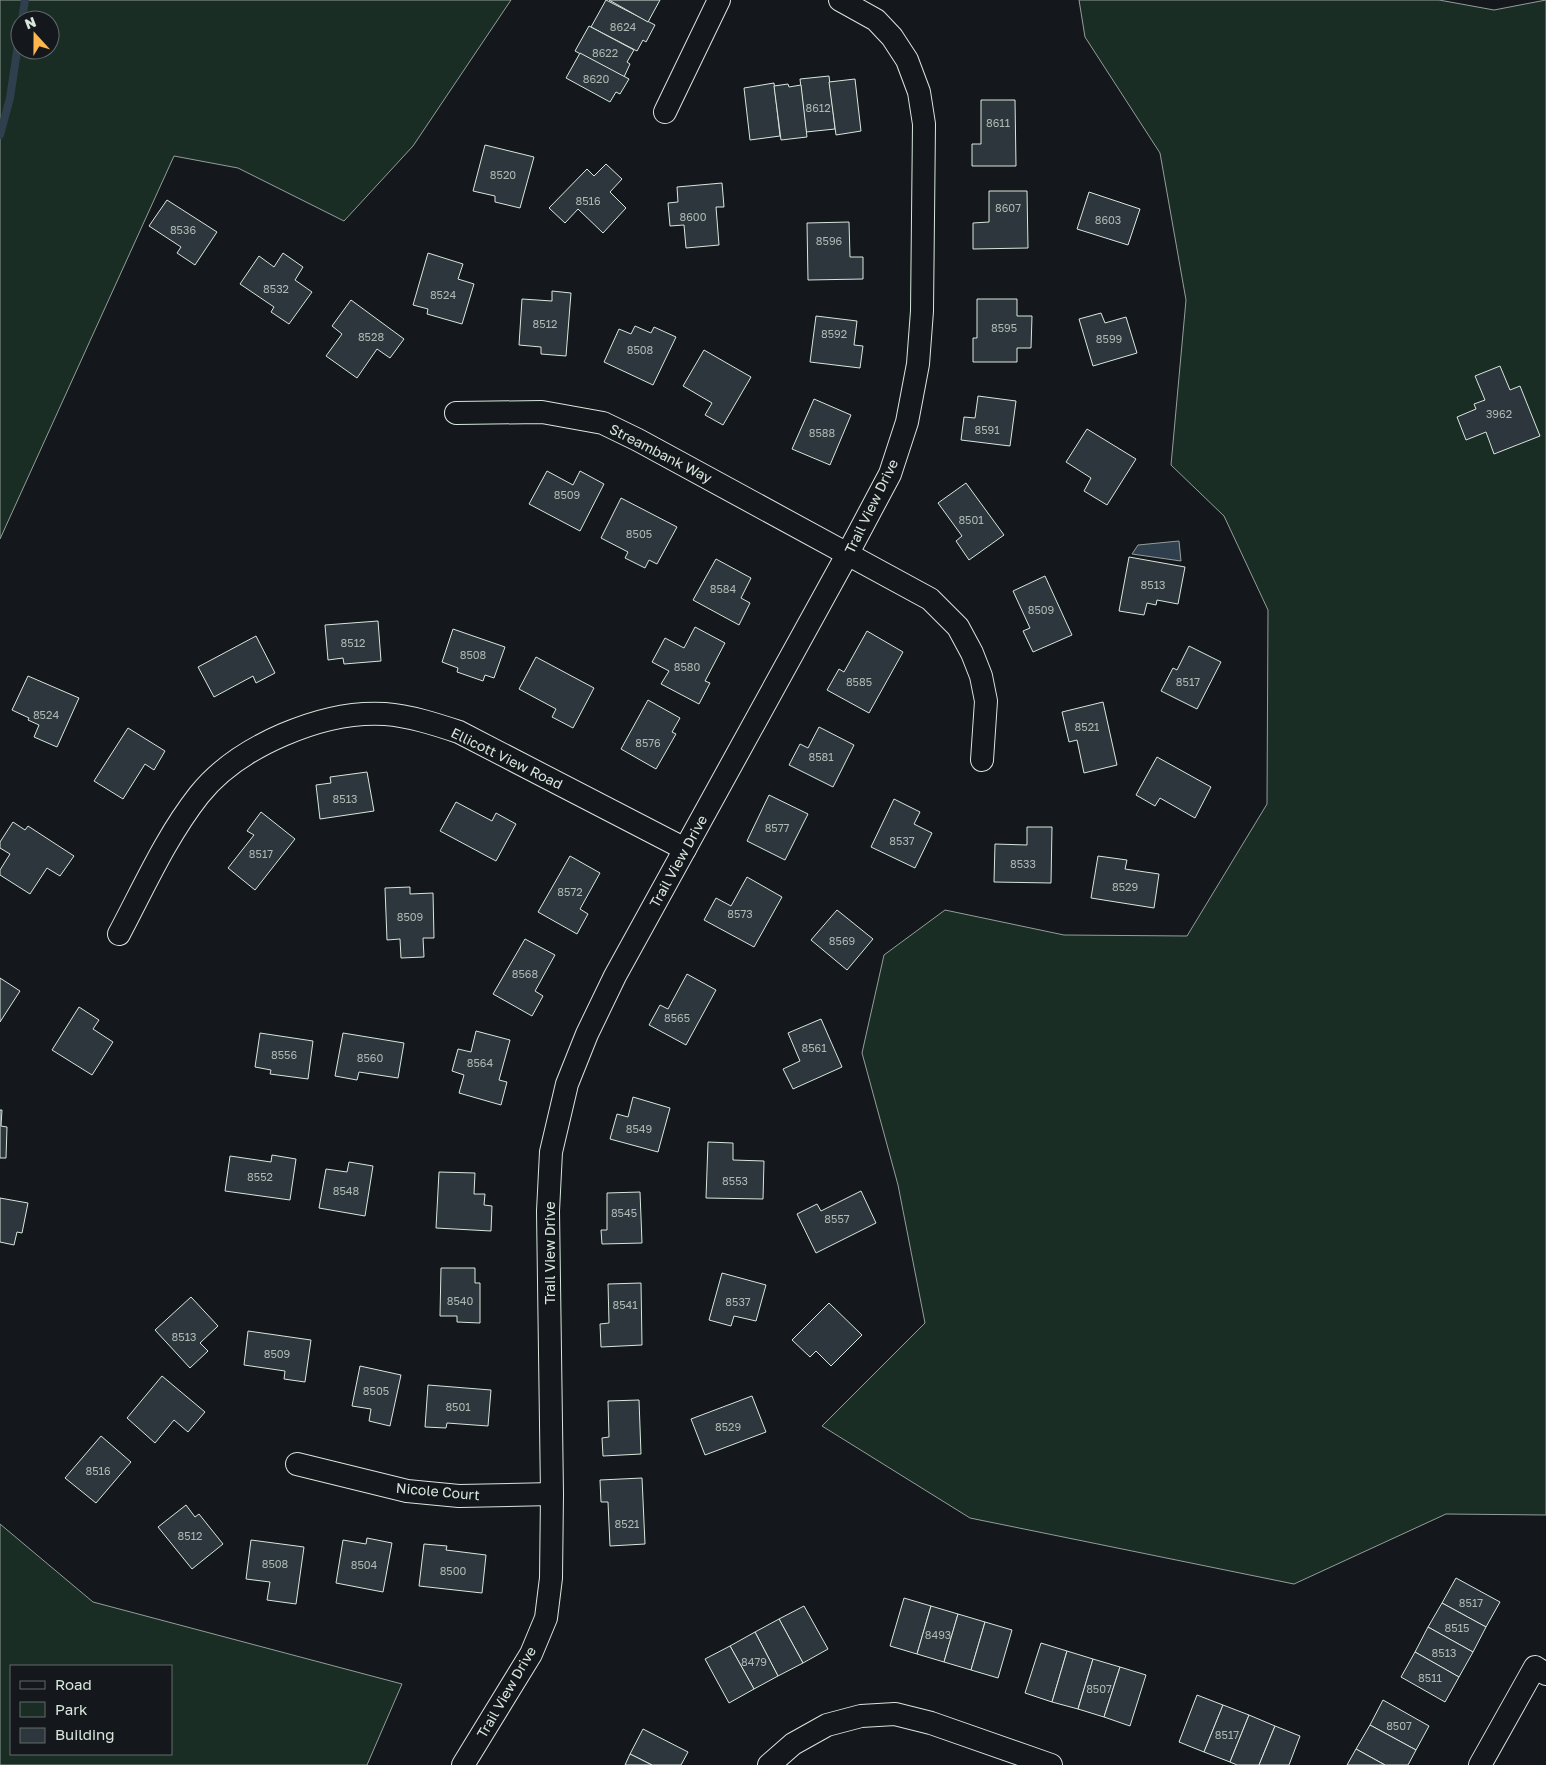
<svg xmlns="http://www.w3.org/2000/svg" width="1546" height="1765" font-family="'Golos Text',sans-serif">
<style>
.green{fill:#1a2d24;stroke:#939e99;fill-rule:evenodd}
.water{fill:#2f3f4d;stroke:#939e99}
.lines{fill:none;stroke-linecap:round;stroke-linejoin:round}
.stream{stroke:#2f3f4d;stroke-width:8}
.building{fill:#2c363c;stroke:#d8e6dc}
.minor-casing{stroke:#d8e6dc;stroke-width:24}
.minor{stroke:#14181c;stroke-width:22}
.labels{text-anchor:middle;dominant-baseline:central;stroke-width:4;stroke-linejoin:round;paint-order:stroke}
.number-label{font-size:11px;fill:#adbab4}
.street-label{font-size:14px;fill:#d8e6dc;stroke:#14181c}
</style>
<rect width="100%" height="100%" fill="#14181c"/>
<g class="green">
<path d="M0,0H511L413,146L344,221L238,168L174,156L0,539ZM20,20H50V50H20Z"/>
<polygon points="1079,0 1439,0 1494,10 1546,0 1546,1515 1446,1514 1294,1584 970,1518 822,1426 925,1323 898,1185 862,1053 884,955 945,910 1064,935 1187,936 1267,804 1268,610 1224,516 1171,465 1186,300 1160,153 1085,37"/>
<path d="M0,1524L93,1602L402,1684L367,1765H0ZM171,1666V1754H11V1666Z"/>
</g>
<polygon class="water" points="1179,541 1181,561 1132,554 1138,545"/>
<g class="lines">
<g class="stream">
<polyline points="22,20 25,0"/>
<polyline points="0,135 10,98 20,31"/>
</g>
</g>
<g class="building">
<polygon points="606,0 655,25 646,42 643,40 637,51 591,27"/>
<polygon points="609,0 660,0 648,22"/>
<polygon points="589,26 634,50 627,62 630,64 624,77 575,51"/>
<polygon points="580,53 629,79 620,94 616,92 610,102 566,78"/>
<polygon points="829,76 835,129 806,132 800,79"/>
<polygon points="855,79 861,131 836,135 829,82"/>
<polygon points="774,83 780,136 750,140 744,88"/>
<polygon points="788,84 789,87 801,85 807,137 781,140 774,86"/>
<polygon points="981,100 1015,100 1016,166 972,166 972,144 981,144"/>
<polygon points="485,145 534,157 520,208 495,202 495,196 473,191"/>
<polygon points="606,164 622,179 610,192 626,208 603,233 578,209 565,223 549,208 587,169 594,176"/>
<polygon points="722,183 724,207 716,207 719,245 686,248 684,225 670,226 668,203 678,202 677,187"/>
<polygon points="989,191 1027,191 1028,248 973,249 973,223 989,222"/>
<polygon points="1089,192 1140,209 1128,245 1077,229"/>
<polygon points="167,200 217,232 195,265 177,253 181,247 149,226"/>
<polygon points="849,222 850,257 863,257 863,279 808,280 807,223"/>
<polygon points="283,253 303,267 295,280 312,292 289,324 271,312 274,307 240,284 259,256 274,267"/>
<polygon points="428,253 463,264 458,279 474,284 462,324 427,314 428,309 413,305"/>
<polygon points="552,291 571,293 566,356 541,354 541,347 519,345 522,299 552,301"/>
<polygon points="977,299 1017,299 1017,316 1032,316 1031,348 1017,348 1017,362 973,362 973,338 977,338"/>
<polygon points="351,300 404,339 390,358 377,349 357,378 326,356 342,334 332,326"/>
<polygon points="1101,313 1105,323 1126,317 1137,353 1093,366 1079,319"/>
<polygon points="816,316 857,321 854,345 863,346 860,368 810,362"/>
<polygon points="635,326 651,333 654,327 676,337 653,385 604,362 619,329 631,334"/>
<polygon points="704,350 751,377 723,425 705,415 712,403 683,386"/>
<polygon points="1500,366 1510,390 1520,386 1540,436 1494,454 1486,432 1466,440 1457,417 1476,409 1474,404 1485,400 1475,376"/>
<polygon points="978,396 1016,401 1010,446 961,440 964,417 975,418"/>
<polygon points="814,399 851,415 830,465 792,449"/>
<polygon points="1087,429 1136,459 1107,505 1084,491 1091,478 1066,462"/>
<polygon points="547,471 573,485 580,471 604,484 580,531 529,504"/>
<polygon points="966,483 1004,535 969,560 956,541 962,536 938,503"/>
<polygon points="621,498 677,527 657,564 649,560 645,568 625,558 628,552 601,538"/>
<polygon points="1129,557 1185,567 1178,604 1157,600 1156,605 1147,603 1144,615 1119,611"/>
<polygon points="716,559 751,578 741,598 750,603 739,625 693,600"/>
<polygon points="1045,576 1072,635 1033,652 1023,631 1030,628 1013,591"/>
<polygon points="378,621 381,661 344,664 343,658 328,660 325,625"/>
<polygon points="695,627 725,643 705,681 710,683 699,704 661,684 669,671 652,662 665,638 684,648"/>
<polygon points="453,629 505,647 494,678 485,675 483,681 457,672 458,668 442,662"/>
<polygon points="867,631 903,652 869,713 827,690 839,669 844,672"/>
<polygon points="256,636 275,673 256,683 253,676 214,697 198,667"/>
<polygon points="1189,646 1221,662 1197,709 1161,691 1173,668 1177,670"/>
<polygon points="536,657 594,688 573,728 552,717 556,709 519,689"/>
<polygon points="28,676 79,698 57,747 34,737 39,725 28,720 29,718 12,710"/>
<polygon points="648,700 680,718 672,732 676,734 656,769 621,749"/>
<polygon points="1103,702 1117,765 1084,773 1077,740 1069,742 1062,712"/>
<polygon points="819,727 854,745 833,787 789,765 800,744 808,748"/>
<polygon points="128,728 165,751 154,770 145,764 123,799 94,781"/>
<polygon points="1157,757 1211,787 1195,818 1160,798 1155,806 1136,795"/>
<polygon points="367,772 374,811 320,819 316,785 331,783 330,777"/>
<polygon points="769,795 808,814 785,860 747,841"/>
<polygon points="894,799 920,812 914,824 932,833 915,868 871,847"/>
<polygon points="456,802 492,821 496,813 516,824 496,861 440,831"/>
<polygon points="261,812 295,839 255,890 228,868 254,835 247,831"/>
<polygon points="13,822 25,830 28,826 74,856 60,876 47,868 30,894 0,875 0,870 10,854 0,848 0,842"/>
<polygon points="1027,827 1052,827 1051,883 994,882 995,844 1027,845"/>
<polygon points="570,856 600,873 580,909 588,914 577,934 538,912"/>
<polygon points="1098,856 1127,860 1125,869 1159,874 1154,908 1091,898"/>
<polygon points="747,877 782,897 754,947 704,920 716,898 731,906"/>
<polygon points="410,887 410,894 433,893 434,938 423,938 424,957 401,958 400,939 387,940 385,888"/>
<polygon points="837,910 873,939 847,970 811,940"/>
<polygon points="525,939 555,955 535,991 543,996 532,1016 493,994"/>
<polygon points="687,974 716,990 686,1045 649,1025 660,1005 668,1009"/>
<polygon points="0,978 20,991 0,1022"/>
<polygon points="79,1007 99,1020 93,1029 113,1042 92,1075 52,1050"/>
<polygon points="821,1019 842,1067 793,1089 783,1069 800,1061 788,1033"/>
<polygon points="476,1031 510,1040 499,1080 507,1082 501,1105 459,1093 464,1075 452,1071 458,1049 471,1052"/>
<polygon points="260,1033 313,1041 308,1079 270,1074 271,1070 255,1067"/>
<polygon points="343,1033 404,1043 398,1078 359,1072 357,1080 335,1076"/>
<polygon points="633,1097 670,1108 658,1152 610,1139 617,1114 628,1117"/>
<polygon points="0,1110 2,1110 1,1126 7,1127 6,1158 0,1158"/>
<polygon points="708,1142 733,1143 733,1160 764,1161 763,1199 706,1198"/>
<polygon points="272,1155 296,1159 290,1200 225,1191 230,1156 271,1162"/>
<polygon points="349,1162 373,1166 365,1216 319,1208 326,1169 347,1172"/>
<polygon points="439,1172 475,1173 474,1194 485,1194 484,1205 492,1206 491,1231 436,1228"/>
<polygon points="861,1191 876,1223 816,1253 797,1214 817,1204 821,1211"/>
<polygon points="640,1192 642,1243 602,1244 601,1230 607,1230 607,1193"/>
<polygon points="0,1198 28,1203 22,1233 17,1232 14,1245 0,1242"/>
<polygon points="441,1268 475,1268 475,1283 480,1283 480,1323 457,1322 457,1316 440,1316"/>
<polygon points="722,1273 766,1285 756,1321 734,1316 731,1326 709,1320"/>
<polygon points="641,1283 642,1345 601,1347 600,1324 609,1323 608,1284"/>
<polygon points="191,1297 218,1326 200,1343 208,1351 190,1368 155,1330"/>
<polygon points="829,1303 862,1335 831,1366 816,1351 810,1357 792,1340"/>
<polygon points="248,1331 311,1340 305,1382 284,1379 285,1371 244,1365"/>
<polygon points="360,1366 401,1375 390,1426 369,1421 371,1409 352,1406"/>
<polygon points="162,1376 205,1412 188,1432 174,1420 155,1443 127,1418"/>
<polygon points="428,1385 491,1390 488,1426 447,1423 446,1428 425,1427"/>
<polygon points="752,1396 766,1432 705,1455 691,1419"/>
<polygon points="639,1400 641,1454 603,1456 602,1438 609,1437 608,1401"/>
<polygon points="101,1436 131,1462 96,1503 65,1478"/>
<polygon points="642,1478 645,1544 610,1546 608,1502 601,1502 600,1480"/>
<polygon points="186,1505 195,1517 199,1514 223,1544 192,1569 158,1527"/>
<polygon points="367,1538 392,1543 383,1592 336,1583 343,1540 366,1544"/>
<polygon points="251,1540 304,1547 296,1604 267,1600 270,1582 246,1579"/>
<polygon points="424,1544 447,1546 446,1550 486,1555 482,1593 419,1586"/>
<polygon points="1456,1578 1500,1602 1486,1627 1442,1603"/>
<polygon points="904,1598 931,1606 917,1654 890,1646"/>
<polygon points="1442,1603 1486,1627 1473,1652 1428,1627"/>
<polygon points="804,1606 828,1649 803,1663 779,1619"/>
<polygon points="931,1606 958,1614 944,1662 917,1654"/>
<polygon points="958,1614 985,1622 971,1670 944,1662"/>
<polygon points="779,1619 803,1663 778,1676 755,1632"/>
<polygon points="985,1622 1012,1630 998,1678 971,1670"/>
<polygon points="1428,1627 1473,1652 1459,1677 1415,1652"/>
<polygon points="755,1632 778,1676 754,1689 730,1646"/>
<polygon points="1041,1643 1067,1651 1052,1702 1025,1693"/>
<polygon points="730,1646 754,1689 729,1703 705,1659"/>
<polygon points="1067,1651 1093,1659 1078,1709 1052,1702"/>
<polygon points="1415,1652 1459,1677 1445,1702 1401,1677"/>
<polygon points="1093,1659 1120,1667 1104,1717 1078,1709"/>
<polygon points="1120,1667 1146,1675 1130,1726 1104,1717"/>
<polygon points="1197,1695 1223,1705 1204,1752 1179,1742"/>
<polygon points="1383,1700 1429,1726 1416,1750 1370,1725"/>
<polygon points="1223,1705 1249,1715 1230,1762 1204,1752"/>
<polygon points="1249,1715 1275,1726 1259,1765 1237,1765 1230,1762"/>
<polygon points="1370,1725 1416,1750 1408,1765 1385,1765 1356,1749"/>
<polygon points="1275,1726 1300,1736 1289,1765 1259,1765"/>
<polygon points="643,1729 688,1752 681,1765 652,1765 630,1754"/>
<polygon points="1356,1749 1385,1765 1347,1765"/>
<polygon points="630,1754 652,1765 625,1765"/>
</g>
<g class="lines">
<g class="minor-casing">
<g id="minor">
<polyline points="665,112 719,0"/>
<polyline points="456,413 542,412 603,423 638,440 930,599 958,627 972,653 981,676 986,701 982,760"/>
<path d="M119,934C144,887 166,837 199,795C238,746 323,710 385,714C410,716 435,724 459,732L685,849"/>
<polyline points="297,1464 407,1491 459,1496 552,1494"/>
<polyline points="463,1765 531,1654 546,1618 551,1578 552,1494 548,1211 551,1152 567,1084 587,1034 615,976 848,553 890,474 907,422 918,364 922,311 924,124 919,92 907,60 892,37 876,20 840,0"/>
<polyline points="769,1765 793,1744 827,1725 861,1716 895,1714 931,1723 1051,1765"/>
<polyline points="1480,1765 1535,1667 1546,1674"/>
</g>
</g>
<use href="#minor" class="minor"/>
</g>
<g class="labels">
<g class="number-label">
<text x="623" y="26">8624</text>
<text x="605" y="52">8622</text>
<text x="596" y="78">8620</text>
<text x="818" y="107">8612</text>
<text x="998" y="122">8611</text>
<text x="503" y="174">8520</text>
<text x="588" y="200">8516</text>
<text x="1008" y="207">8607</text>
<text x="693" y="216">8600</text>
<text x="1108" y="219">8603</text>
<text x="183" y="229">8536</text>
<text x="829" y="240">8596</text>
<text x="276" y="288">8532</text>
<text x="443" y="294">8524</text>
<text x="545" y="323">8512</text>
<text x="1004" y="327">8595</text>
<text x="834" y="333">8592</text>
<text x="371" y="336">8528</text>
<text x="1109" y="338">8599</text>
<text x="640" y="349">8508</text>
<text x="1499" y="413">3962</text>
<text x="987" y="429">8591</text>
<text x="822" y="432">8588</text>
<text x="567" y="494">8509</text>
<text x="971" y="519">8501</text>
<text x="639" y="533">8505</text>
<text x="1153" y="584">8513</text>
<text x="723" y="588">8584</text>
<text x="1041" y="609">8509</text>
<text x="353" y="642">8512</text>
<text x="473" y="654">8508</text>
<text x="687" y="666">8580</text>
<text x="859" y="681">8585</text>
<text x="1188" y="681">8517</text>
<text x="46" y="714">8524</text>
<text x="1087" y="726">8521</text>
<text x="648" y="742">8576</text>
<text x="821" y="756">8581</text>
<text x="345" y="798">8513</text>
<text x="777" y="827">8577</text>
<text x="902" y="840">8537</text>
<text x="261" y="853">8517</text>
<text x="1023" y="863">8533</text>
<text x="1125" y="886">8529</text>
<text x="570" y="891">8572</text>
<text x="740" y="913">8573</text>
<text x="410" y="916">8509</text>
<text x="842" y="940">8569</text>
<text x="525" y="973">8568</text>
<text x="677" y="1017">8565</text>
<text x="814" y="1047">8561</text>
<text x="284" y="1054">8556</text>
<text x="370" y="1057">8560</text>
<text x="480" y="1062">8564</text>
<text x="639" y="1128">8549</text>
<text x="260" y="1176">8552</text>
<text x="735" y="1180">8553</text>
<text x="346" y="1190">8548</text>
<text x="624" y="1212">8545</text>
<text x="837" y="1218">8557</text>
<text x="460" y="1300">8540</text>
<text x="738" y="1301">8537</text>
<text x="625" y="1304">8541</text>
<text x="184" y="1336">8513</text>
<text x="277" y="1353">8509</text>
<text x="376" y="1390">8505</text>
<text x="458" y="1406">8501</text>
<text x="728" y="1426">8529</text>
<text x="98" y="1470">8516</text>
<text x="627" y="1523">8521</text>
<text x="190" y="1535">8512</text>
<text x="275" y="1563">8508</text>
<text x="364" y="1564">8504</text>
<text x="453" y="1570">8500</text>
<text x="1471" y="1602">8517</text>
<text x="1457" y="1627">8515</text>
<text x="938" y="1634">8493</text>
<text x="1444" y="1652">8513</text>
<text x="754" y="1661">8479</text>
<text x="1430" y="1677">8511</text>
<text x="1099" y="1688">8507</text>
<text x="1399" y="1725">8507</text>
<text x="1227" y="1734">8517</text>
</g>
<g class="street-label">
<text transform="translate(661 453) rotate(27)">Streambank Way</text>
<text transform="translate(871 506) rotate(-64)">Trail View Drive</text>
<text transform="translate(507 758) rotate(26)">Ellicott View Road</text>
<text transform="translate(678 861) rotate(-61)">Trail View Drive</text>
<text transform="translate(549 1253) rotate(-90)">Trail View Drive</text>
<text transform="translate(438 1491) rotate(5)">Nicole Court</text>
<text transform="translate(506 1692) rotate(-60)">Trail View Drive</text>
</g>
</g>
<rect x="10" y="1665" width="162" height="90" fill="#14181c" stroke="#626a69"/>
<rect x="20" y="1681" width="25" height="8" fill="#14181c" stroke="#626a69"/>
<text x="55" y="1690" font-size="15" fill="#d8e6dc">Road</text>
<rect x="20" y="1702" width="25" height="15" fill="#1a2d24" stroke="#626a69"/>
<text x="55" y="1715" font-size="15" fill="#d8e6dc">Park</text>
<rect x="20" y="1728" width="25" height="15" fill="#2c363c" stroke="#626a69"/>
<text x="55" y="1740" font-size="15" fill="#d8e6dc">Building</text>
<g transform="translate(35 35) rotate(339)"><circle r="24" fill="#14181c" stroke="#626a69"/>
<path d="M0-4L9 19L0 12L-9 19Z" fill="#ffb74d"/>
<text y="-8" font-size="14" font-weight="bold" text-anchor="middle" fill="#d8e6dc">N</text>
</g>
</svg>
